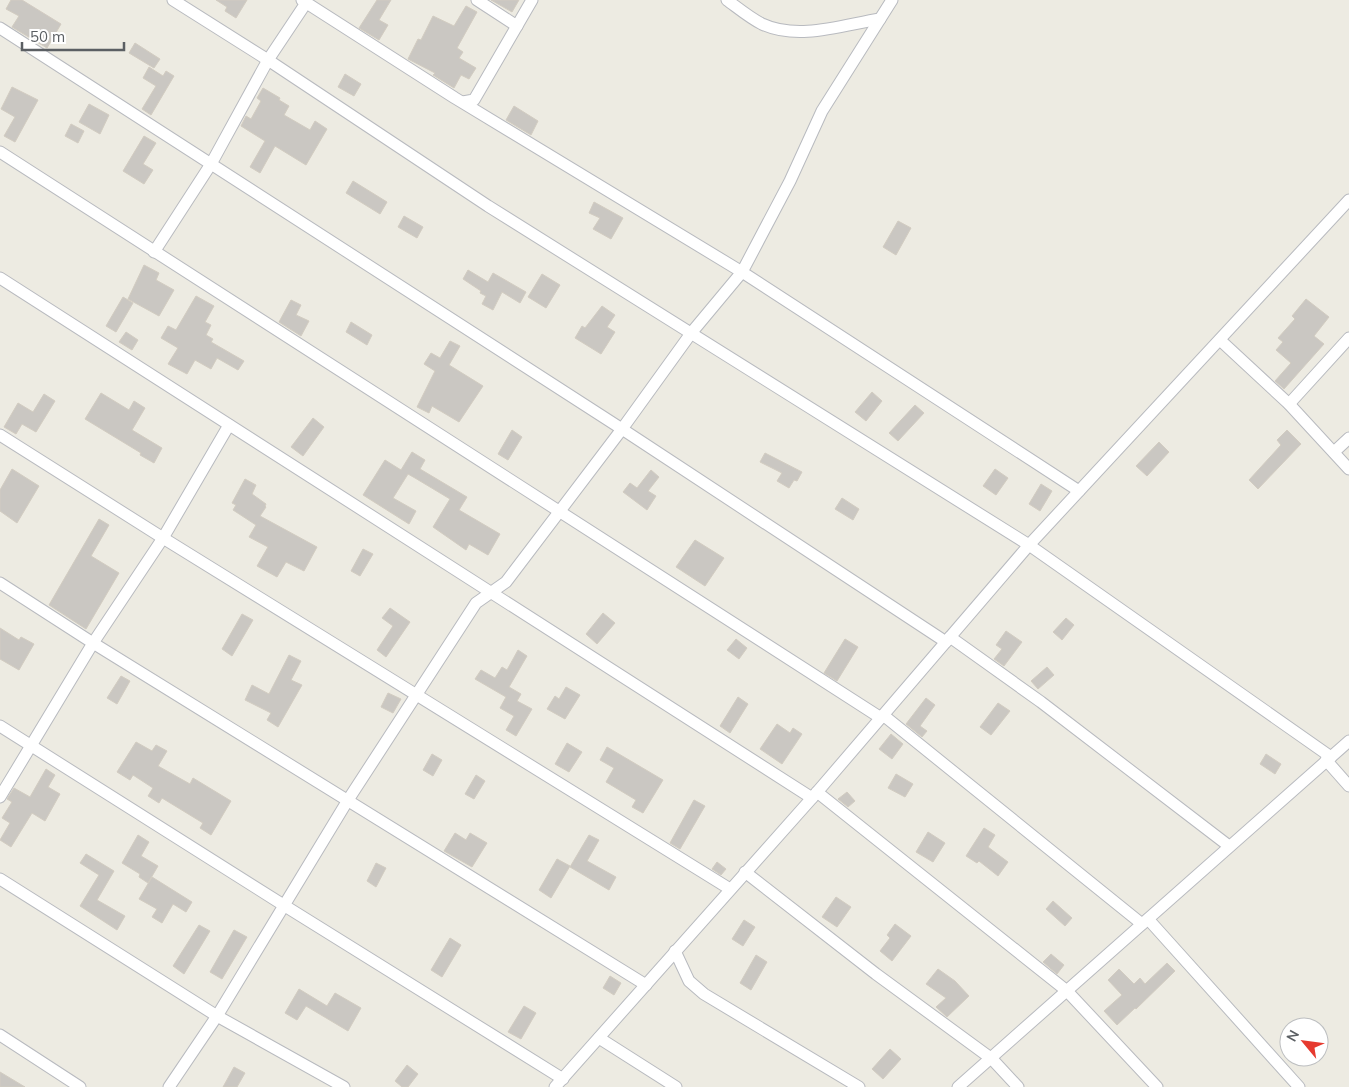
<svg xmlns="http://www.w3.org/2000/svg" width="1349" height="1087" font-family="Mulish,sans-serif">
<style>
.building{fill:#cac7c2;stroke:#d2ccc1}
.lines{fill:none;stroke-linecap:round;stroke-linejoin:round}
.minor-casing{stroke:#b8babf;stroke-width:13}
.minor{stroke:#fff;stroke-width:11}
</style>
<rect width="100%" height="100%" fill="#edebe2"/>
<g class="building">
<polygon points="11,0 22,0 61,24 47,48 12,27 19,16 6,9"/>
<polygon points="216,0 247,0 236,18 225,11 227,7"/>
<polygon points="377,0 391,0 379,20 388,25 379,40 359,28"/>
<polygon points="491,0 519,0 512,12"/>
<polygon points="466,6 477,12 457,48 463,52 459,58 476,68 469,79 461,75 454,88 433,75 435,73 408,59 418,39 421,40 433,16 454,26"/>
<polygon points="135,43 160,59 154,68 129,53"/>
<polygon points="149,67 163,76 166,71 174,76 151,115 142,109 156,86 143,78"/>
<polygon points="345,74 361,84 354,96 338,87"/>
<polygon points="12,87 38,100 15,142 4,136 15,117 1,109"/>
<polygon points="263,88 280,98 279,100 289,106 284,115 310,130 315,121 327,129 306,165 275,146 260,173 250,167 265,141 241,126 246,116 251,119 261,101 257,98"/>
<polygon points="89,104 109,115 100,134 79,122"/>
<polygon points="514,106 538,121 531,135 506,120"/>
<polygon points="71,124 84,131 78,143 65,136"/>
<polygon points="144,136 156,143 143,164 153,170 144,184 123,171"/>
<polygon points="353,181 387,202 380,214 346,193"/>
<polygon points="594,202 623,218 611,239 593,229 600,218 589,213"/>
<polygon points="404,216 423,227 417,238 398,227"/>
<polygon points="898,221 911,228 896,255 883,247"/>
<polygon points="144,265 159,273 156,280 174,290 159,316 128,299"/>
<polygon points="468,270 488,282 493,273 526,292 520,303 502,292 493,310 482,304 486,296 480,293 481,291 463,279"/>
<polygon points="542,274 560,285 546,308 528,297"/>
<polygon points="196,296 214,306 205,322 211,325 206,335 213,339 211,342 244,361 238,370 217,358 211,369 195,360 187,374 168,364 178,348 161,338 168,326 176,330"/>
<polygon points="123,297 133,303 116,332 106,326"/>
<polygon points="1306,299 1329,317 1314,336 1324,344 1284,389 1275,381 1291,363 1276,350 1283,342 1278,338 1295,319 1292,316"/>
<polygon points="291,300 301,305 296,315 309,321 301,336 279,322"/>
<polygon points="602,306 615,315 607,327 615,332 601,354 575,338 582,326 585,328"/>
<polygon points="351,322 372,335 367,345 346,332"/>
<polygon points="126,332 138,340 132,350 119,342"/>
<polygon points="450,341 460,346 449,365 483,386 459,422 432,406 429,413 417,407 435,371 424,364 431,353 440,358"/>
<polygon points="872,392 882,401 866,421 855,412"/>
<polygon points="101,393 129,410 134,401 145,408 132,430 162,448 154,463 140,455 141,453 85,419"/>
<polygon points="44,394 55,401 36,432 22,424 16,434 4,427 18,403 33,412"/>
<polygon points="915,405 924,413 898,441 889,433"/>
<polygon points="313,418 324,427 303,456 291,447"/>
<polygon points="512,430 522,437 508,460 498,454"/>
<polygon points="1287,430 1301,444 1258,489 1249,480 1281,445 1277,440"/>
<polygon points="1159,442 1169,452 1147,476 1136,466"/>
<polygon points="412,452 425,460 420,469 467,497 459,510 500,534 488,555 469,544 466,550 433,527 450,499 415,478 408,474 393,498 416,511 409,524 363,495 385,460 401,470"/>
<polygon points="765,453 802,472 797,481 794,480 789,488 777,481 782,473 760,462"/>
<polygon points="12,469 39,486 17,523 0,511 0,490"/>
<polygon points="995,469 1008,478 996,495 983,486"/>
<polygon points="651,470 659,477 648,491 656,496 647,510 623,492 630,483 637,488"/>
<polygon points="245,479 256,485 252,494 266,504 265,506 266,507 260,516 317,547 304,571 286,562 277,577 257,566 268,547 249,537 256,525 233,510 236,505 232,503"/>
<polygon points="1041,484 1052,491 1040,511 1029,504"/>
<polygon points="842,498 859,509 853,520 835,509"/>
<polygon points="99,519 109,525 91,556 119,573 86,629 49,605"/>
<polygon points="695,540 724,558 705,586 676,567"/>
<polygon points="363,549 373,554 360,576 351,571"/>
<polygon points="390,608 410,622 386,657 377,650 393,626 382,618"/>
<polygon points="603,613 615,623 597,644 586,634"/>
<polygon points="242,614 253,620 232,656 222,649"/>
<polygon points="1066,618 1074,625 1062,640 1053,632"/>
<polygon points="0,628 19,640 21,637 34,644 19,670 0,659"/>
<polygon points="1006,631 1022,642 1004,666 994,659 1002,649 996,645"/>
<polygon points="736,639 747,648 739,659 727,650"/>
<polygon points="845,639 858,647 837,681 824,673"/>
<polygon points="518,650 527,656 509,687 521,694 517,701 532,709 516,736 506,730 514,716 500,708 506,697 475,679 481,670 495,678 502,667 507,670"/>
<polygon points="289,655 301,661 291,680 302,685 278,727 267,720 271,713 245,700 252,685 269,694"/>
<polygon points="1047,667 1054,675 1038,689 1031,681"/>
<polygon points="121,676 130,681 117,704 107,698"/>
<polygon points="566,687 580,695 565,719 547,709 555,696 559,699"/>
<polygon points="388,693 401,699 393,713 381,707"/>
<polygon points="738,697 748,704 730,733 720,726"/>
<polygon points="926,698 935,705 920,726 927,731 922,737 906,724"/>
<polygon points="998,703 1010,711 991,735 980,727"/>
<polygon points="777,724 790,733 793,728 802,734 782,764 760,749"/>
<polygon points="891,734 903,744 892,759 879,749"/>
<polygon points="136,742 152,751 156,745 167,751 158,766 190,784 193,778 231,801 211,835 200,828 203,823 162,798 159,803 148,796 153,788 133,775 130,780 117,772"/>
<polygon points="567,743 582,752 569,772 555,764"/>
<polygon points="607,747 663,780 643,813 632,807 636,800 606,782 614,768 600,760"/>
<polygon points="432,754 442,760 433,776 423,770"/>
<polygon points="1266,754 1281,764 1275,774 1260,764"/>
<polygon points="46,769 55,775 48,787 60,794 45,821 32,813 11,847 0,840 10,823 2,818 12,802 7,799 14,788 30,797"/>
<polygon points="896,774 913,784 905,797 888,788"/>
<polygon points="476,775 485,781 474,799 465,794"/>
<polygon points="847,792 855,801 848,807 838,799"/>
<polygon points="694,800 705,806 680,849 670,843"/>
<polygon points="984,828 995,835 988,847 1008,862 998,876 979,861 977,863 966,856"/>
<polygon points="928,832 945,843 933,862 916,852"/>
<polygon points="455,833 466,840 470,833 487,843 472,867 444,851"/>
<polygon points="138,835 149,842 141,856 158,866 148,883 139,877 140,874 122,863"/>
<polygon points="589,835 599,840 587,861 616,877 609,890 570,867"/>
<polygon points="86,854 114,871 97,900 125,916 117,930 80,906 99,875 80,863"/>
<polygon points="557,859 570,866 551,898 539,890"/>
<polygon points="717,862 726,869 721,875 712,869"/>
<polygon points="376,863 386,868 376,887 367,881"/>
<polygon points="152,877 192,902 186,912 173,904 162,923 152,917 157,909 139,899"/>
<polygon points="836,897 851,907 837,927 822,917"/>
<polygon points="1053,901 1072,918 1065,926 1046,909"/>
<polygon points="744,920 755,927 743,946 732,939"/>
<polygon points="895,924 911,936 892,961 880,951 890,938 887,935"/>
<polygon points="199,925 210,931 184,974 173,966"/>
<polygon points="234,930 247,937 222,979 210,972"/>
<polygon points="450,938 461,945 442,977 431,970"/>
<polygon points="1051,954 1064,965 1057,974 1043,962"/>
<polygon points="756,955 767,962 751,990 740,983"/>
<polygon points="1167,963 1175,971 1136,1009 1135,1008 1117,1025 1104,1011 1122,995 1108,980 1119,969 1134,984 1140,978 1145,984"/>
<polygon points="938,969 955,981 969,996 947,1017 936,1007 946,998 926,984"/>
<polygon points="610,976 621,983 614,995 603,988"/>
<polygon points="299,989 327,1006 335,993 361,1008 348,1031 306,1006 297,1020 285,1013"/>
<polygon points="524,1006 536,1013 521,1039 508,1032"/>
<polygon points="890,1049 901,1059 883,1079 872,1069"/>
<polygon points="407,1065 418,1074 408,1087 402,1087 395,1081"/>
<polygon points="234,1067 245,1073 237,1087 223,1087"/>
<polygon points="0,1072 25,1087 0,1087"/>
</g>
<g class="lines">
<g class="minor-casing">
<g id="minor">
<polyline points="173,0 268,60 488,206 1029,545 1331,757"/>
<polyline points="302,0 455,98 742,272 1079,491"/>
<polyline points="477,0 517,26"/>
<path d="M727,0C738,8 750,18 762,24C798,41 843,25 880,19"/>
<polyline points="0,28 622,429 946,642"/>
<polyline points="463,102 474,100 532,0"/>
<polyline points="0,152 881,718"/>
<polyline points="154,252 211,164 268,60 306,3"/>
<polyline points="0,278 812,798"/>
<polyline points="1220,340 1289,404 1349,469"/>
<polyline points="1289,404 1349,338"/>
<polyline points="0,435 163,538 730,889"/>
<polyline points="1334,452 1349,438"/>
<polyline points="0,583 93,643 646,985"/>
<polyline points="950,637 1041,702 1229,846"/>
<polyline points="883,715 1142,924"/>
<polyline points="0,726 285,906 563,1079"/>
<polyline points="1326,760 1349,786"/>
<polyline points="817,792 1067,991 1157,1087"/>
<polyline points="0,797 93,643 163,538 229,425"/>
<polyline points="745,872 876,974 992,1059 1018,1087"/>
<polyline points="0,879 217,1016 344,1087"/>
<polyline points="1148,919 1299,1087"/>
<polyline points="675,951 689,981 704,994 859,1087"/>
<polyline points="0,1035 80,1087"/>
<polyline points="599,1038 676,1087"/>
<polyline points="169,1087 217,1016 348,800 476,603 506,582 622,429 692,332 742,272 790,181 822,111 892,0"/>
<polyline points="555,1087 812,798 1029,545 1349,200"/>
<polyline points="958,1087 1349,741"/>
</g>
</g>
<use href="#minor" class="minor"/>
</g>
<g transform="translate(1304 1042) rotate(299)"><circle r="24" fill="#ffffff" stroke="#bdbfc1"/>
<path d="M0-4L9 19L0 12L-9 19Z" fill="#e63a2f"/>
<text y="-8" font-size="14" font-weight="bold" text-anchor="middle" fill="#5b5f63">N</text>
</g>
<path d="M22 42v8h102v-8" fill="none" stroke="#5b5f63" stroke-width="2.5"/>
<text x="30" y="42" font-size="15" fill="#5b5f63" stroke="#ffffff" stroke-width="4" paint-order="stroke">50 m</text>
</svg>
